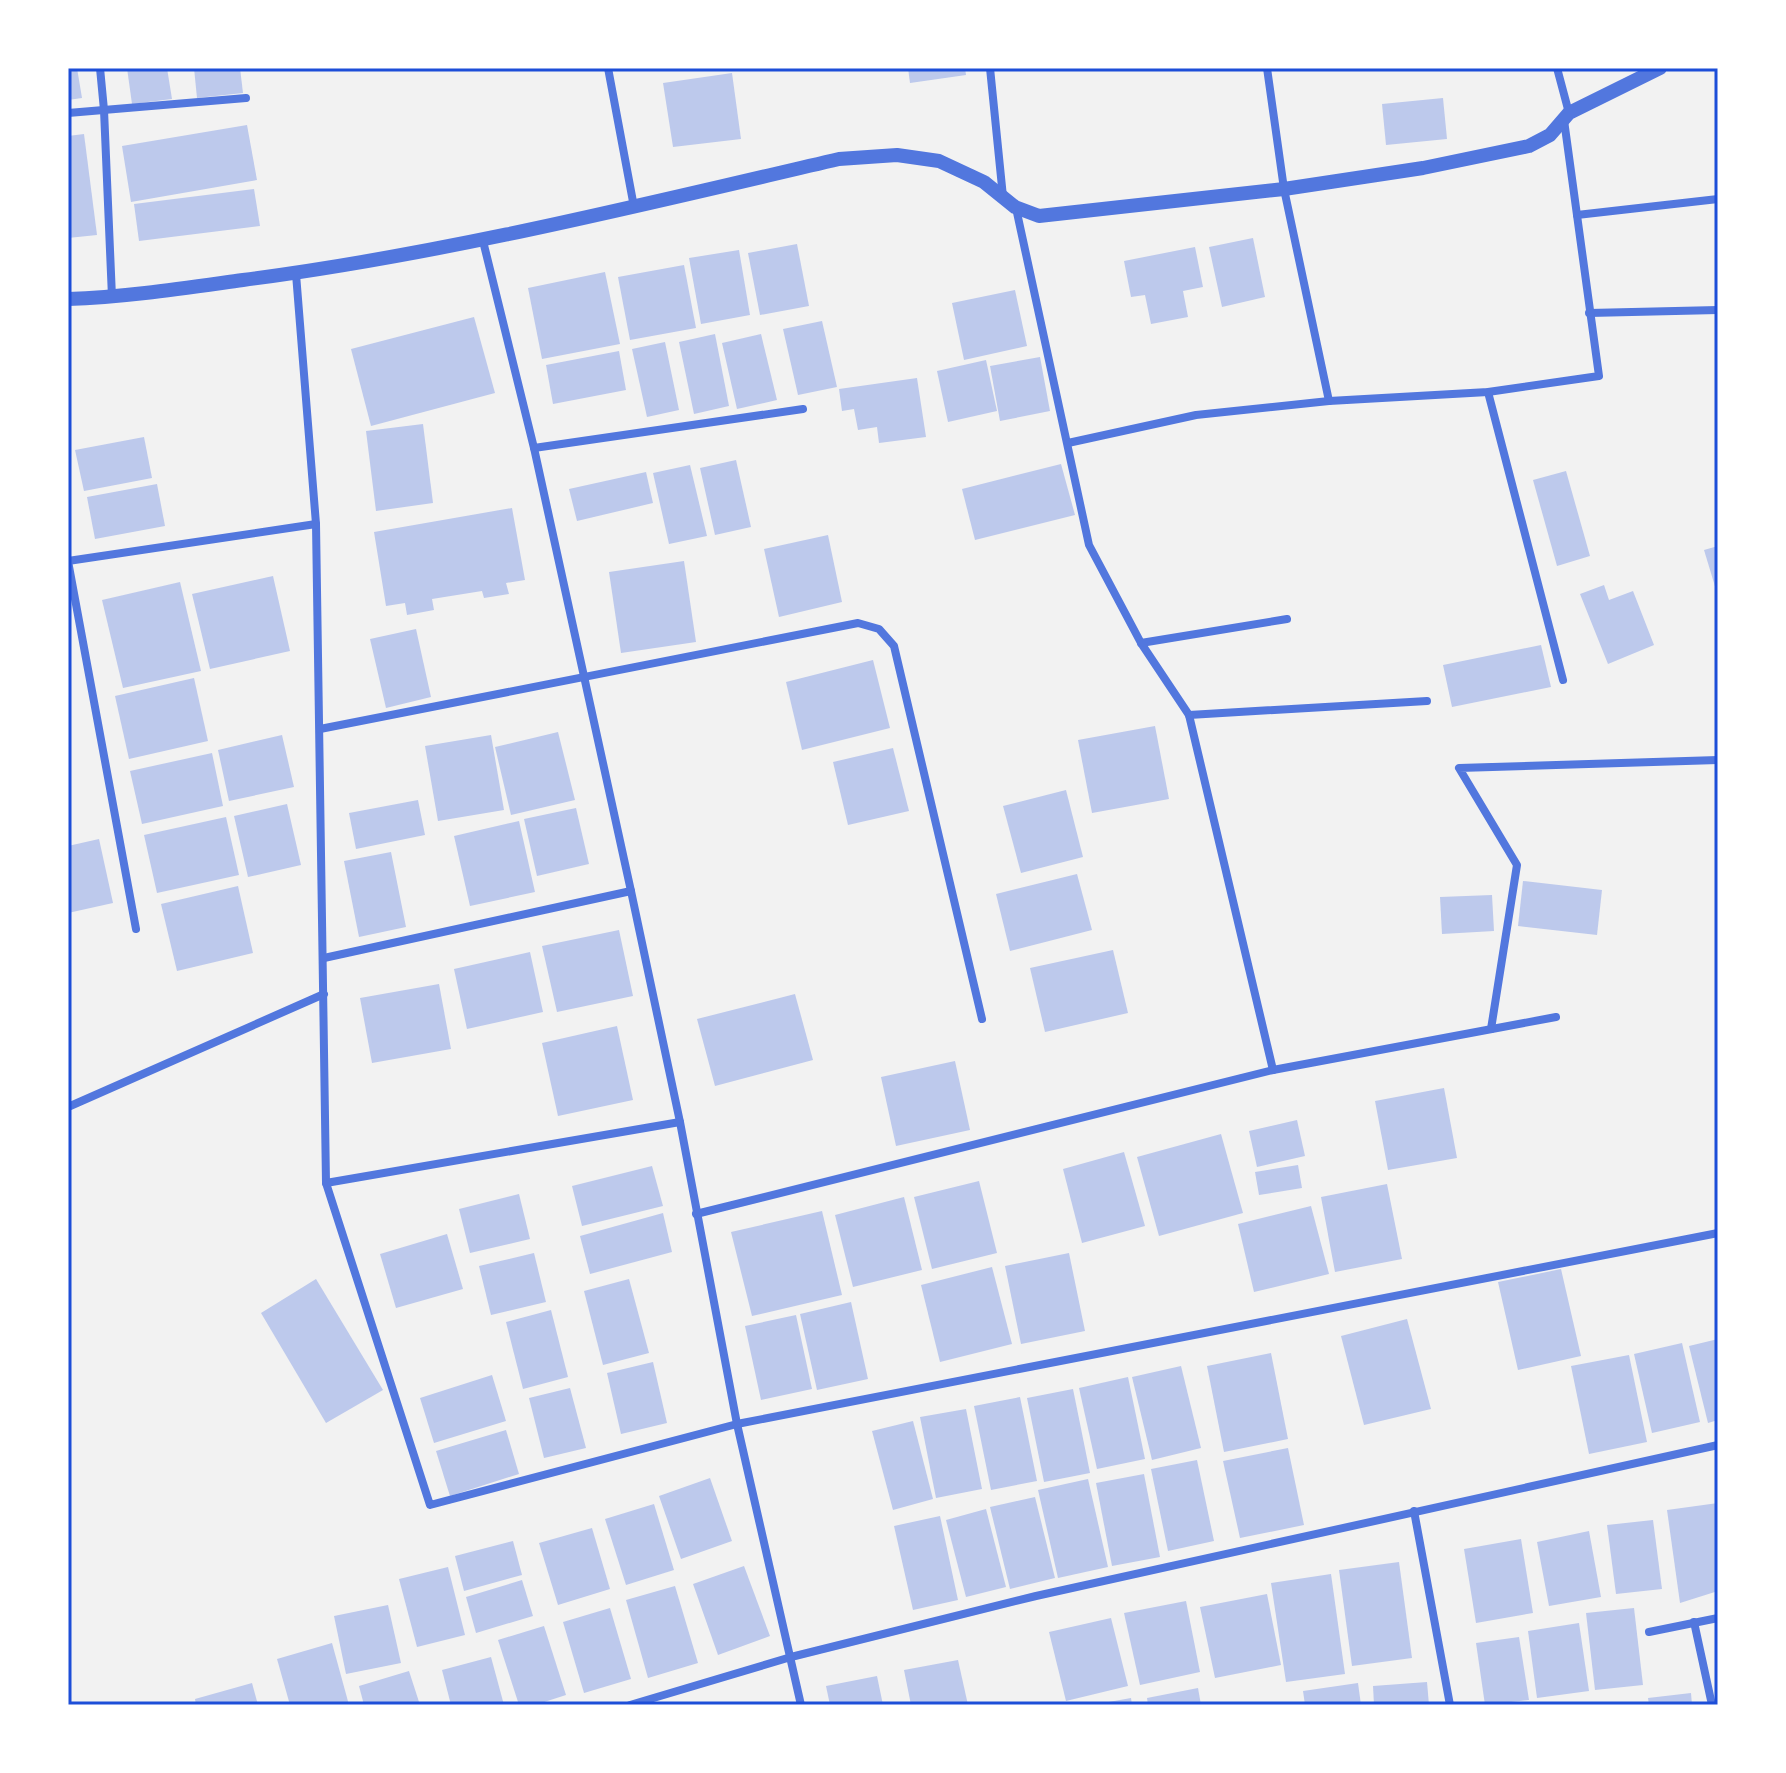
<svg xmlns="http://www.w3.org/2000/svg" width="1786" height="1773" font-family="'Nunito Sans',sans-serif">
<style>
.building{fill:#bdc9ec}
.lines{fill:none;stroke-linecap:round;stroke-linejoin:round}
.minor{stroke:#5277de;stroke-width:8}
.tertiary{stroke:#5277de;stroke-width:14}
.neatline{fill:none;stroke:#1d4ed8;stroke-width:3}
</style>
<rect width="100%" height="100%" fill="#f2f2f2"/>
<g class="building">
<polygon points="68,68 77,68 82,98 68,100"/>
<polygon points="127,68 167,68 172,99 132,104"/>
<polygon points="194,68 240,68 243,93 197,98"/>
<polygon points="908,68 965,68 966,75 910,83"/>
<polygon points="732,73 741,139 673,147 663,83"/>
<polygon points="1443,98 1447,139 1386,145 1382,104"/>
<polygon points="247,125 257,180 131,202 122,146"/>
<polygon points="84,134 97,235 68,238 68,136"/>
<polygon points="254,189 260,226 139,241 134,204"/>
<polygon points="1253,238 1265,297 1222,307 1209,247"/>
<polygon points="797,244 809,306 760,315 748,253"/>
<polygon points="1195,247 1203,287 1183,291 1188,317 1151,324 1145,295 1131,297 1124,261"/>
<polygon points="739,250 750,315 701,324 689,258"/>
<polygon points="684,265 696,328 630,340 618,277"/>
<polygon points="605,272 620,344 542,359 528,288"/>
<polygon points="1015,290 1027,346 964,360 952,303"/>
<polygon points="474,317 495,393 371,426 351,349"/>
<polygon points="822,321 837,387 798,395 783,329"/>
<polygon points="715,334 729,406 694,414 679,342"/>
<polygon points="761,334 777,400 737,409 722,343"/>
<polygon points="665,342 679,410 647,417 632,349"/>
<polygon points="619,351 626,390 553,404 546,365"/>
<polygon points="1040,357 1050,411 1000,421 990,366"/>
<polygon points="986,360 997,411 948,422 937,371"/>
<polygon points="917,378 926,437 879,443 877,427 858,430 854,409 842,411 839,389"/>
<polygon points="423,424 433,503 376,511 366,431"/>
<polygon points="144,437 152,478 84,491 75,450"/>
<polygon points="736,460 751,527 715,535 700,468"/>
<polygon points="1061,464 1075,515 975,540 962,489"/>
<polygon points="690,465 707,536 669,544 653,473"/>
<polygon points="1566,471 1590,556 1557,566 1533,480"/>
<polygon points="646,472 653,503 577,521 569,489"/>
<polygon points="157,484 165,526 95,539 87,497"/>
<polygon points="512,508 525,580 506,583 509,594 484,598 482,591 432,599 434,610 407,615 405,603 386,606 374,532"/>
<polygon points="828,535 842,602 779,617 764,549"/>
<polygon points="1718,546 1718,593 1717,593 1704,550"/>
<polygon points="684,561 696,642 621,653 609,572"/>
<polygon points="273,576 290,651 210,669 192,594"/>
<polygon points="180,582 201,671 123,688 102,600"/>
<polygon points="1604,585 1609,600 1633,591 1654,645 1608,664 1580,594"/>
<polygon points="416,629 431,697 386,708 370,639"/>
<polygon points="1541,645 1551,687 1452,707 1443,665"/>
<polygon points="873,660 890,728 802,750 786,682"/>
<polygon points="194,678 208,741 129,759 115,696"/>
<polygon points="1155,726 1169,799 1092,813 1078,740"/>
<polygon points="558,732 575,800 511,815 495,747"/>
<polygon points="282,735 294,787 229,801 218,750"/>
<polygon points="491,735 504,810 438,821 425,746"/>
<polygon points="893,748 909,811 848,825 833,762"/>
<polygon points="212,753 223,806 142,824 130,771"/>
<polygon points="1066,790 1083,857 1021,873 1003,806"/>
<polygon points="418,800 425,835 356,849 349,813"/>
<polygon points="287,804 301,865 248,877 234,816"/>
<polygon points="576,808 589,864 537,876 524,819"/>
<polygon points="226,817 239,875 157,893 144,835"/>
<polygon points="519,821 535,892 470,906 454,836"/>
<polygon points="99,839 113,903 68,913 68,846"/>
<polygon points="391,852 406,927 359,937 344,861"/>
<polygon points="1077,874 1092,930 1010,951 996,894"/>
<polygon points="1523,881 1602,890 1597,935 1518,926"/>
<polygon points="238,886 253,953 177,971 161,904"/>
<polygon points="1492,895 1494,931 1442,934 1440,897"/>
<polygon points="619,930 633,996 557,1012 542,946"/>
<polygon points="1113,950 1128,1013 1045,1032 1030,968"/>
<polygon points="530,952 543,1012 467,1029 454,969"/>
<polygon points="439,984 451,1049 372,1063 360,998"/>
<polygon points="795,994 813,1060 715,1086 697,1019"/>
<polygon points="617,1026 633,1100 558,1116 542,1043"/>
<polygon points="955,1061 970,1130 896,1146 881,1077"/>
<polygon points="1444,1088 1457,1158 1388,1170 1375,1101"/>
<polygon points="1297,1120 1305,1156 1257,1167 1249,1131"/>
<polygon points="1221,1134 1243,1213 1159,1236 1137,1157"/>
<polygon points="1124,1152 1145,1226 1082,1243 1063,1169"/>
<polygon points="1298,1165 1302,1188 1259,1195 1255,1172"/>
<polygon points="652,1166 663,1206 582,1226 572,1186"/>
<polygon points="979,1181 997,1253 932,1269 914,1197"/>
<polygon points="1387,1184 1402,1259 1335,1272 1321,1197"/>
<polygon points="519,1194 530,1239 470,1253 459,1209"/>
<polygon points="904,1197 922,1270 853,1287 835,1215"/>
<polygon points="1311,1206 1329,1274 1254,1292 1238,1224"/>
<polygon points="822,1211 842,1295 752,1316 731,1232"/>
<polygon points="663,1213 672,1252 590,1274 580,1236"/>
<polygon points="447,1234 463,1289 396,1308 380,1254"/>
<polygon points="534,1253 546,1302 491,1315 479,1266"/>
<polygon points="1069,1253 1085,1331 1021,1344 1005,1266"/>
<polygon points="992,1267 1012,1344 940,1362 921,1285"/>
<polygon points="1561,1269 1581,1356 1518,1370 1498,1282"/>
<polygon points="316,1279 383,1390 326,1423 261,1313"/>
<polygon points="629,1279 649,1353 603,1365 584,1291"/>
<polygon points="851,1302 868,1379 817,1390 800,1314"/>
<polygon points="551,1310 568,1377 523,1389 506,1322"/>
<polygon points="796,1315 812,1389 761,1400 745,1326"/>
<polygon points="1407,1319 1431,1409 1364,1425 1341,1336"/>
<polygon points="1718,1339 1718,1420 1708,1423 1689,1346"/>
<polygon points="1682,1343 1700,1422 1652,1433 1634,1354"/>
<polygon points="1271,1353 1288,1439 1224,1452 1207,1366"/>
<polygon points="1629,1355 1647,1442 1589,1454 1571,1366"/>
<polygon points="653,1362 667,1423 621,1434 607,1373"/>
<polygon points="1181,1366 1201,1448 1152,1460 1132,1377"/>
<polygon points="492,1375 506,1421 434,1443 420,1398"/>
<polygon points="1128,1377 1145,1459 1097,1469 1079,1388"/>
<polygon points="570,1388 586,1448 544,1458 529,1398"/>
<polygon points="1073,1389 1090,1473 1044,1482 1027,1398"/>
<polygon points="1020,1397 1037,1481 991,1490 974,1406"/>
<polygon points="966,1409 982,1489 936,1498 920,1417"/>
<polygon points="913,1421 933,1499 893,1510 872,1431"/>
<polygon points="506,1430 519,1474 450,1496 436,1451"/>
<polygon points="1288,1448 1304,1525 1240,1538 1223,1461"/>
<polygon points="1197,1460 1214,1541 1168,1551 1151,1469"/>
<polygon points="1144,1474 1160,1557 1112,1566 1096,1483"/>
<polygon points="710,1478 732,1541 681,1559 659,1496"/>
<polygon points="1088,1479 1108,1567 1058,1578 1038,1490"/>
<polygon points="1035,1497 1055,1578 1010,1589 990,1507"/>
<polygon points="1718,1503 1718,1591 1680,1603 1667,1510"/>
<polygon points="654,1504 674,1570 626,1585 605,1519"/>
<polygon points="986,1509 1006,1587 966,1597 946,1520"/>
<polygon points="940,1516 958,1600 913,1610 894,1526"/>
<polygon points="1653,1520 1662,1589 1616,1594 1607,1525"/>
<polygon points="592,1528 610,1589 558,1605 539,1543"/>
<polygon points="1589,1531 1601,1597 1549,1606 1537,1542"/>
<polygon points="1521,1539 1533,1613 1476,1623 1464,1549"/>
<polygon points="513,1541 522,1575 464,1591 455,1556"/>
<polygon points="1399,1562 1412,1658 1352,1666 1339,1570"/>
<polygon points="744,1566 770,1636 718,1655 693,1584"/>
<polygon points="448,1567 465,1635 417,1647 399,1579"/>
<polygon points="1331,1574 1345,1674 1286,1682 1271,1583"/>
<polygon points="522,1580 533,1616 476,1633 466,1597"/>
<polygon points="675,1586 698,1663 648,1678 626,1600"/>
<polygon points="1267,1594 1281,1665 1215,1678 1200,1607"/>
<polygon points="1186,1601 1200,1672 1140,1685 1124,1613"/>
<polygon points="388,1605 401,1663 346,1674 334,1616"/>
<polygon points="610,1608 631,1679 584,1693 563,1622"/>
<polygon points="1634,1608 1643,1685 1595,1690 1586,1613"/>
<polygon points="1111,1618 1128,1686 1066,1701 1049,1632"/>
<polygon points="1579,1623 1589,1691 1537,1698 1528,1631"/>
<polygon points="544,1626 566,1695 535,1705 519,1705 498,1640"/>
<polygon points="1519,1637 1529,1700 1485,1705 1476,1643"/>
<polygon points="332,1643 349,1705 290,1705 277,1659"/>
<polygon points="491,1657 504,1705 451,1705 442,1670"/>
<polygon points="958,1660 968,1705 911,1705 904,1670"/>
<polygon points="409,1671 420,1705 364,1705 359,1686"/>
<polygon points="877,1676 883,1705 830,1705 826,1686"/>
<polygon points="1427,1682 1429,1705 1374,1705 1373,1686"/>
<polygon points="252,1683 258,1705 196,1705 195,1699"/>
<polygon points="1358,1683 1361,1705 1305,1705 1303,1691"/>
<polygon points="1198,1688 1201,1705 1148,1705 1147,1698"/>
<polygon points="1691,1693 1692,1705 1649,1705 1648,1698"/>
<polygon points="1131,1698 1132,1705 1103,1705 1103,1703"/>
</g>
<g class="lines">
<g class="minor">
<polyline points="100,68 104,110 112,297"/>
<polyline points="608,68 634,207"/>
<polyline points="990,68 1003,197"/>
<polyline points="1267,68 1284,189 1329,401"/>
<polyline points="1557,68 1569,113"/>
<polyline points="68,113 246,98"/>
<polyline points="1016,208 1089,545 1141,643 1189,715 1273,1070"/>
<polyline points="1577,215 1718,199"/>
<polyline points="483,241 534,448 631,891 680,1122 737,1424 801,1705"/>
<polyline points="296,274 316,524 326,1183 430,1505 737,1424 1718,1233"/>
<polyline points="1589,313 1718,310"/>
<polyline points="1488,392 1563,680"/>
<polyline points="1068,443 1196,415 1329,401 1488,392 1599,376 1564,120"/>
<polyline points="534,448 803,409"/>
<polyline points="68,561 136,929"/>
<polyline points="68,561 316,524"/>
<polyline points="1141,643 1287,619"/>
<polyline points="1189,715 1427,701"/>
<polyline points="320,729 858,623 879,629 894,646 982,1019"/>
<polyline points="324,958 631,891"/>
<polyline points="1491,1029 1517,865 1459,768 1718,760"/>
<polyline points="68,1107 324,994"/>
<polyline points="326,1183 680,1122"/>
<polyline points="696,1214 1273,1070 1556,1017"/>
<polyline points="1414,1511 1450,1705"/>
<polyline points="1694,1622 1712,1705"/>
<polyline points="1649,1632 1718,1618"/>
<polyline points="630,1705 791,1657 1036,1596 1718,1445"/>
</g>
<path class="tertiary" d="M68,299C127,297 185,288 243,280C444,254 641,205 839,159L897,155L939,161L984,182L1015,207L1039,216L1284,189L1423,168L1529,146L1550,135L1569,113L1660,68"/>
</g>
<rect width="1786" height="1773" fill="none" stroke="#ffffff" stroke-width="140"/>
<rect x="70" y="70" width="1646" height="1633" class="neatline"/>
</svg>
